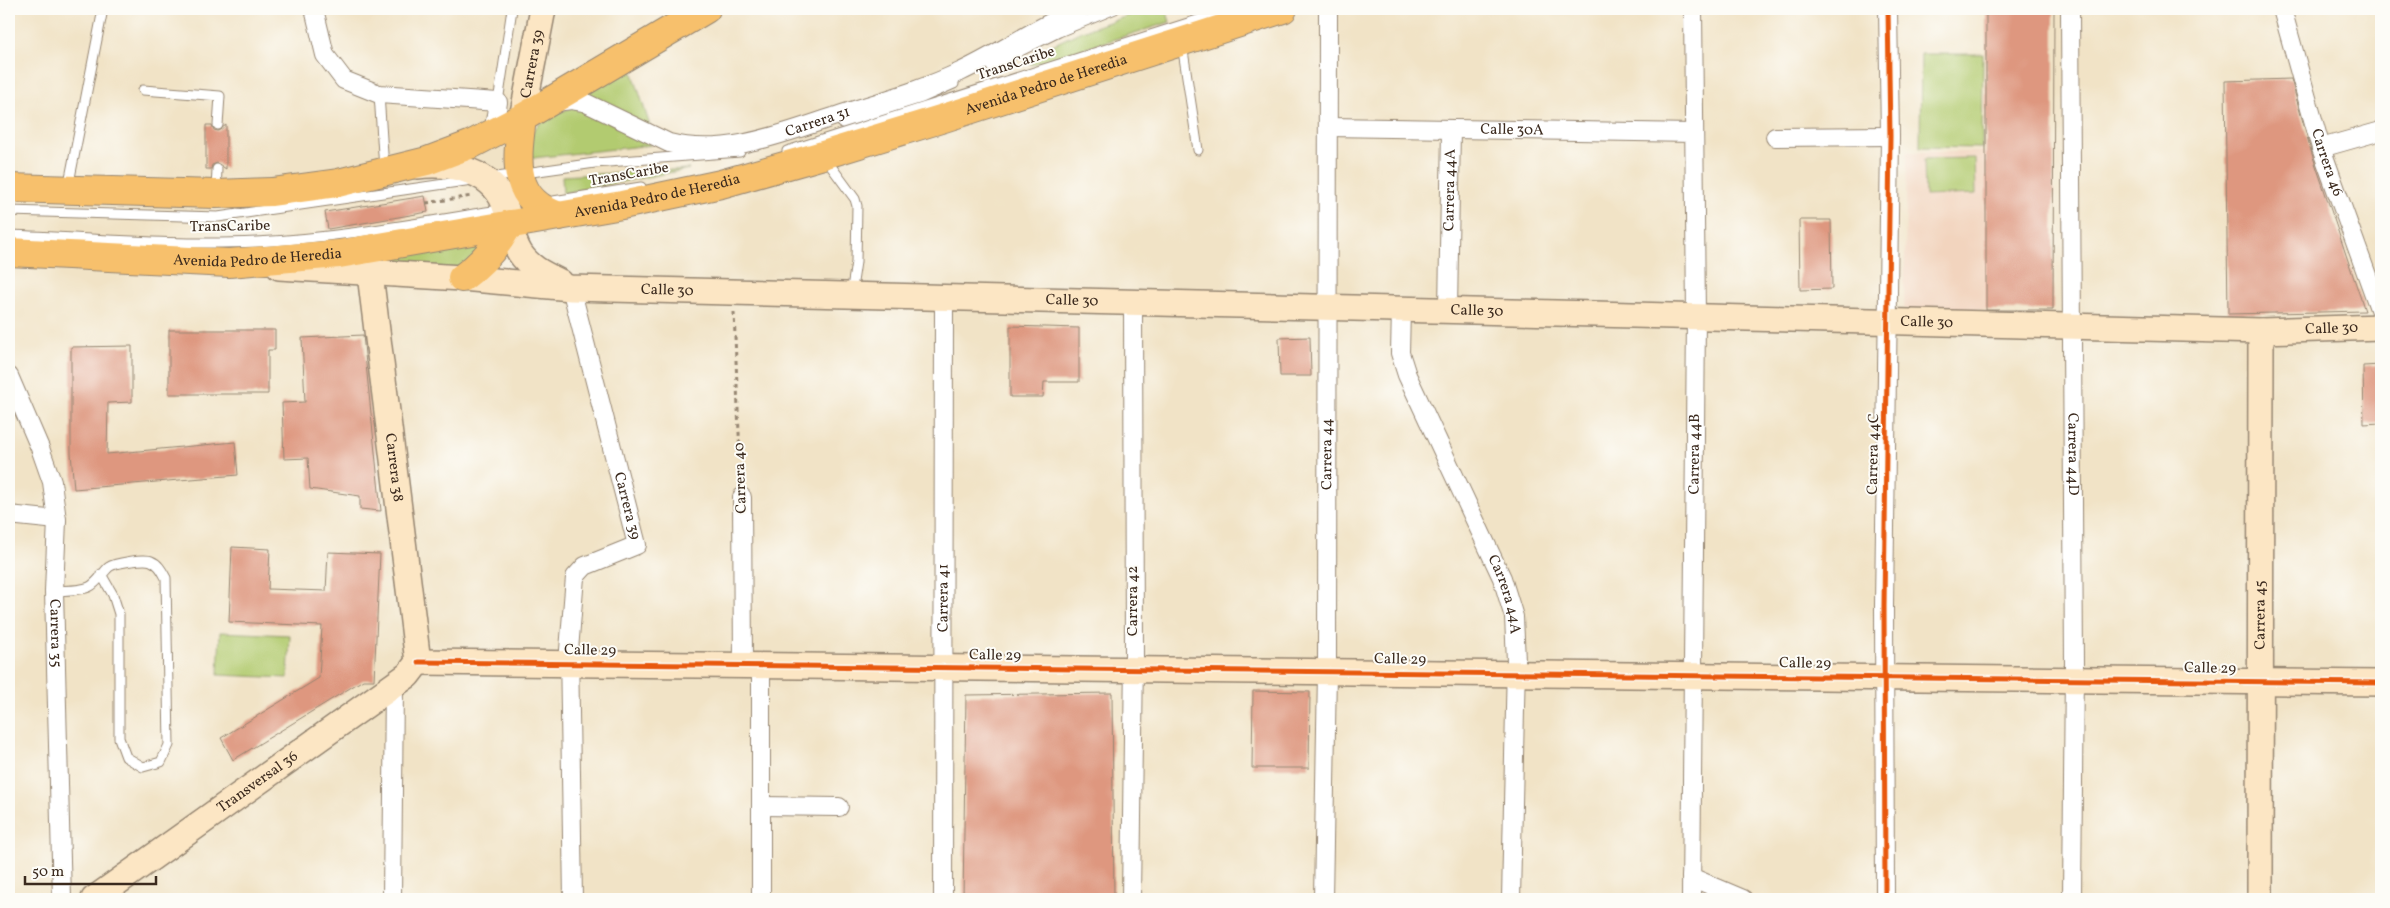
<svg xmlns="http://www.w3.org/2000/svg" width="2390" height="908" font-family="Vollkorn,serif">
<style>
.built{fill:#f2d4be}
.green{fill:#b2cb70;stroke:#767a47}
.building{fill:#de977f}
.lines{fill:none;stroke-linecap:round;stroke-linejoin:round}
.lane-casing{stroke:#968672;stroke-width:11}
.street-casing{stroke:#968672;stroke-width:20}
.secondary-casing{stroke:#968672;stroke-width:28}
.highway-casing{stroke:#968672;stroke-width:30}
.path{stroke:#968672;stroke-width:3;stroke-dasharray:4 4;stroke-linecap:butt}
.lane{stroke:#fff;stroke-width:9}
.street{stroke:#fff;stroke-width:18}
.secondary{stroke:#fce6c4;stroke-width:25}
.highway{stroke:#f7c06c;stroke-width:28}
.cycleway-casing{stroke:#fdfcf7;stroke-width:8}
.cycleway{stroke:#e8590c;stroke-width:5}
.labels{text-anchor:middle;dominant-baseline:central;stroke-width:4;stroke-linejoin:round;paint-order:stroke}
.street-label{font-size:15px;fill:#3b2a1e;stroke:#fdfcf7}
</style>
<rect width="100%" height="100%" fill="#fdfcf7"/>
<filter id="ink" filterUnits="userSpaceOnUse"><feTurbulence type="fractalNoise" baseFrequency=".02" numOctaves="2"/><feDisplacementMap in="SourceGraphic" scale="10" xChannelSelector="R" yChannelSelector="G"/><feConvolveMatrix kernelMatrix="1 2 1 2 8 2 1 2 1" color-interpolation-filters="sRGB"/></filter>
<filter id="wash" filterUnits="userSpaceOnUse"><feTurbulence type="fractalNoise" baseFrequency=".0096" numOctaves="4" result="noise"/><feDisplacementMap in="SourceGraphic" scale="20" xChannelSelector="R" yChannelSelector="G"/><feGaussianBlur stdDeviation="1.12" result="paint"/><feColorMatrix in="noise" values="0 0 0 0 0 0 0 0 0 0 0 0 0 0 0 0 0 1.4 0 .05"/><feComposite in="paint" operator="in"/></filter>
<g filter="url(#wash)">
<rect width="100%" height="100%" fill="#f1e3c6"/>
<polygon class="built" points="1986,9 2054,9 2053,310 1904,310 1907,152 1985,152"/>
<g class="green">
<polygon points="1149,9 1166,9 1170,22 1031,65 1029,56 1082,31"/>
<polygon points="1921,54 1983,54 1982,148 1920,147"/>
<polygon points="630,64 650,126 584,95"/>
<path d="M580,106L651,145L533,158C532,154 529,147 529,142C532,120 562,110 580,106Z"/>
<polygon points="1975,158 1976,194 1925,196 1924,159"/>
<polygon points="689,169 563,193 562,176"/>
<polygon points="488,237 468,271 356,259"/>
<polygon points="220,632 290,635 288,678 218,675"/>
</g>
<g id="blocks">
<g class="building">
<polygon points="1986,9 2054,9 2053,310 1986,310"/>
<polygon points="2291,79 2311,151 2365,311 2228,314 2225,81"/>
<polygon points="206,125 212,125 214,130 218,131 226,125 226,169 217,163 212,165 211,169 206,169"/>
<polygon points="425,196 428,212 328,229 325,212"/>
<polygon points="1799,220 1831,220 1832,289 1800,290"/>
<polygon points="1010,326 1079,328 1079,382 1044,382 1043,397 1010,397"/>
<polygon points="169,330 275,330 275,350 268,350 268,394 169,394"/>
<polygon points="363,335 381,511 360,509 360,496 310,489 308,458 284,459 282,403 305,402 302,338"/>
<polygon points="1310,337 1311,376 1280,376 1279,338"/>
<polygon points="132,346 132,402 108,403 107,454 235,442 238,475 74,489 71,453 71,347"/>
<polygon points="2381,365 2381,423 2364,424 2363,366"/>
<polygon points="232,547 270,549 268,589 326,591 328,552 380,554 374,680 363,680 233,760 221,738 319,678 322,626 229,622"/>
<polygon points="1253,691 1310,692 1309,768 1252,768"/>
<polygon points="1112,693 1114,899 963,899 966,695"/>
</g>
</g>
</g>
<g filter="url(#ink)">
<use href="#blocks" fill-opacity="0" stroke="#968672" stroke-width="1"/>
<g class="lines">
<g class="lane-casing">
<g id="lane">
<polyline points="1182,44 1198,150"/>
<polyline points="990,66 1059,32 1115,9"/>
<polyline points="143,90 220,96 218,125"/>
<polyline points="379,94 384,169"/>
<polyline points="498,102 512,9"/>
<polyline points="842,123 922,98 954,84"/>
<polyline points="787,151 1232,9"/>
<polyline points="825,158 855,199 857,206 856,262 851,295"/>
<polyline points="490,178 595,163 740,152"/>
<polyline points="68,188 103,9"/>
<polyline points="216,191 217,169"/>
<polyline points="547,202 641,187"/>
<polyline points="9,211 218,217 472,180"/>
<path d="M9,235C91,238 174,246 256,242C339,238 423,222 505,209"/>
<path d="M54,591C65,590 80,591 89,587C98,583 102,573 109,567C114,563 145,558 151,561C159,564 162,571 166,578L169,745L161,762L143,767L126,757L119,738V614L113,595L101,574"/>
</g>
</g>
<g class="street-casing">
<g id="street">
<polyline points="314,9 325,55 344,80 379,94 498,102 493,134"/>
<path id="s1" d="M2070,9L2074,665L2072,899"/>
<path id="s2" d="M2282,9L2321,148L2381,314"/>
<path id="s3" d="M556,102L571,100L584,102L669,143C726,158 789,131 842,114C882,101 922,90 960,72C1001,53 1039,25 1081,9"/>
<path id="s4" d="M1328,127L1694,133"/>
<polyline points="1775,137 1890,136"/>
<polyline points="2321,148 2381,131"/>
<path id="s5" d="M571,288L637,545L585,566L575,577L569,650L573,899"/>
<path id="s6" d="M1401,309L1400,353L1407,375L1502,578L1514,617L1516,661L1511,899"/>
<path id="s7" d="M1448,310L1451,129"/>
<path id="s8" d="M9,376L40,448L52,482L57,520L54,591L62,899"/>
<polyline points="742,497 743,665"/>
<polyline points="9,515 57,520"/>
<polyline points="761,666 761,899"/>
<polyline points="761,806 839,807"/>
<polyline points="1691,877 1743,899"/>
<polyline points="392,899 394,684"/>
<path id="s9" d="M943,899L944,297"/>
<polyline points="1131,899 1134,656 1133,302"/>
<path id="s10" d="M1323,899L1327,672L1328,9"/>
<path id="s11" d="M1691,899L1696,316L1693,9"/>
<polyline points="1885,899 1884,606 1890,136 1888,9"/>
</g>
</g>
<g class="secondary-casing">
<g id="secondary">
<path id="s12" d="M522,118L543,9"/>
<path d="M417,166C452,162 496,171 506,209C511,224 511,239 520,253C530,268 544,274 560,282"/>
<path id="s13" d="M279,267L462,278L571,288L2261,331L2381,327"/>
<path id="s14" d="M370,274L418,662"/>
<polyline points="418,662 2381,683"/>
<path id="s15" d="M94,899L408,675L418,662"/>
<path id="s16" d="M2260,899L2261,331"/>
</g>
</g>
<g class="highway-casing">
<g id="highway">
<path d="M522,118C517,160 510,199 559,216"/>
<polyline points="9,188 216,194 272,192 338,183 427,161 472,144 522,118 706,9"/>
<path id="s17" d="M9,252L229,263L339,254L622,205L721,184L823,155L944,118L1283,9"/>
<path d="M462,278C483,263 497,247 509,224"/>
</g>
</g>
<g class="path">
<polyline points="426,203 472,196"/>
<polyline points="734,312 741,481"/>
</g>
<use href="#lane" class="lane"/>
<use href="#street" class="street"/>
<use href="#secondary" class="secondary"/>
<use href="#highway" class="highway"/>
<g class="cycleway-casing">
<g id="cycleway">
<polyline points="418,662 2381,683"/>
<polyline points="1885,899 1884,606 1890,136 1888,9"/>
</g>
</g>
<use href="#cycleway" class="cycleway"/>
</g>
</g>
<g class="labels">
<g class="street-label">
<text stroke="none"><textPath href="#s12" startOffset="55">Carrera 39</textPath></text>
<text transform="translate(1016 64) rotate(-18)">TransCaribe</text>
<text stroke="none"><textPath href="#s17" startOffset="1059">Avenida Pedro de Heredia</textPath></text>
<text stroke="none"><textPath href="#s3" startOffset="275">Carrera 31</textPath></text>
<text stroke="none"><textPath href="#s4" startOffset="184">Calle 30A</textPath></text>
<text stroke="none"><textPath href="#s2" startOffset="160">Carrera 46</textPath></text>
<text transform="translate(629 175) rotate(-10)">TransCaribe</text>
<text stroke="none"><textPath href="#s7" startOffset="120">Carrera 44A</textPath></text>
<text stroke="none"><textPath href="#s17" startOffset="654">Avenida Pedro de Heredia</textPath></text>
<text transform="translate(230 227) rotate(-1)">TransCaribe</text>
<text stroke="none"><textPath href="#s17" startOffset="249">Avenida Pedro de Heredia</textPath></text>
<text stroke="none"><textPath href="#s13" startOffset="389">Calle 30</textPath></text>
<text stroke="none"><textPath href="#s13" startOffset="794">Calle 30</textPath></text>
<text stroke="none"><textPath href="#s13" startOffset="1199">Calle 30</textPath></text>
<text stroke="none"><textPath href="#s13" startOffset="1649">Calle 30</textPath></text>
<text stroke="none"><textPath href="#s13" startOffset="2054">Calle 30</textPath></text>
<text stroke="none"><textPath href="#s10" startOffset="445">Carrera 44</textPath></text>
<text stroke="none"><textPath href="#s11" startOffset="445">Carrera 44B</textPath></text>
<text transform="translate(1874 454) rotate(-89)">Carrera 44C</text>
<text stroke="none"><textPath href="#s1" startOffset="445">Carrera 44D</textPath></text>
<text stroke="none"><textPath href="#s14" startOffset="195">Carrera 38</textPath></text>
<text transform="translate(741 478) rotate(-92)">Carrera 40</text>
<text stroke="none"><textPath href="#s5" startOffset="225">Carrera 39</textPath></text>
<text stroke="none"><textPath href="#s6" startOffset="308">Carrera 44A</textPath></text>
<text stroke="none"><textPath href="#s9" startOffset="301">Carrera 41</textPath></text>
<text transform="translate(1133 601) rotate(-90)">Carrera 42</text>
<text stroke="none"><textPath href="#s16" startOffset="284">Carrera 45</textPath></text>
<text stroke="none"><textPath href="#s8" startOffset="266">Carrera 35</textPath></text>
<text transform="translate(590 651) rotate(1)">Calle 29</text>
<text transform="translate(995 656) rotate(1)">Calle 29</text>
<text transform="translate(1400 660) rotate(1)">Calle 29</text>
<text transform="translate(1805 664) rotate(1)">Calle 29</text>
<text transform="translate(2210 669) rotate(1)">Calle 29</text>
<text stroke="none"><textPath href="#s15" startOffset="201">Transversal 36</textPath></text>
</g>
</g>
<rect width="2390" height="908" fill="none" stroke="#fdfcf7" stroke-width="30"/>
<path d="M25 876v8h131v-8" fill="none" stroke="#3b2a1e" stroke-width="2.5"/>
<text x="32" y="876" font-size="15" fill="#3b2a1e" stroke="#fdfcf7" stroke-width="4" paint-order="stroke">50 m</text>
</svg>
